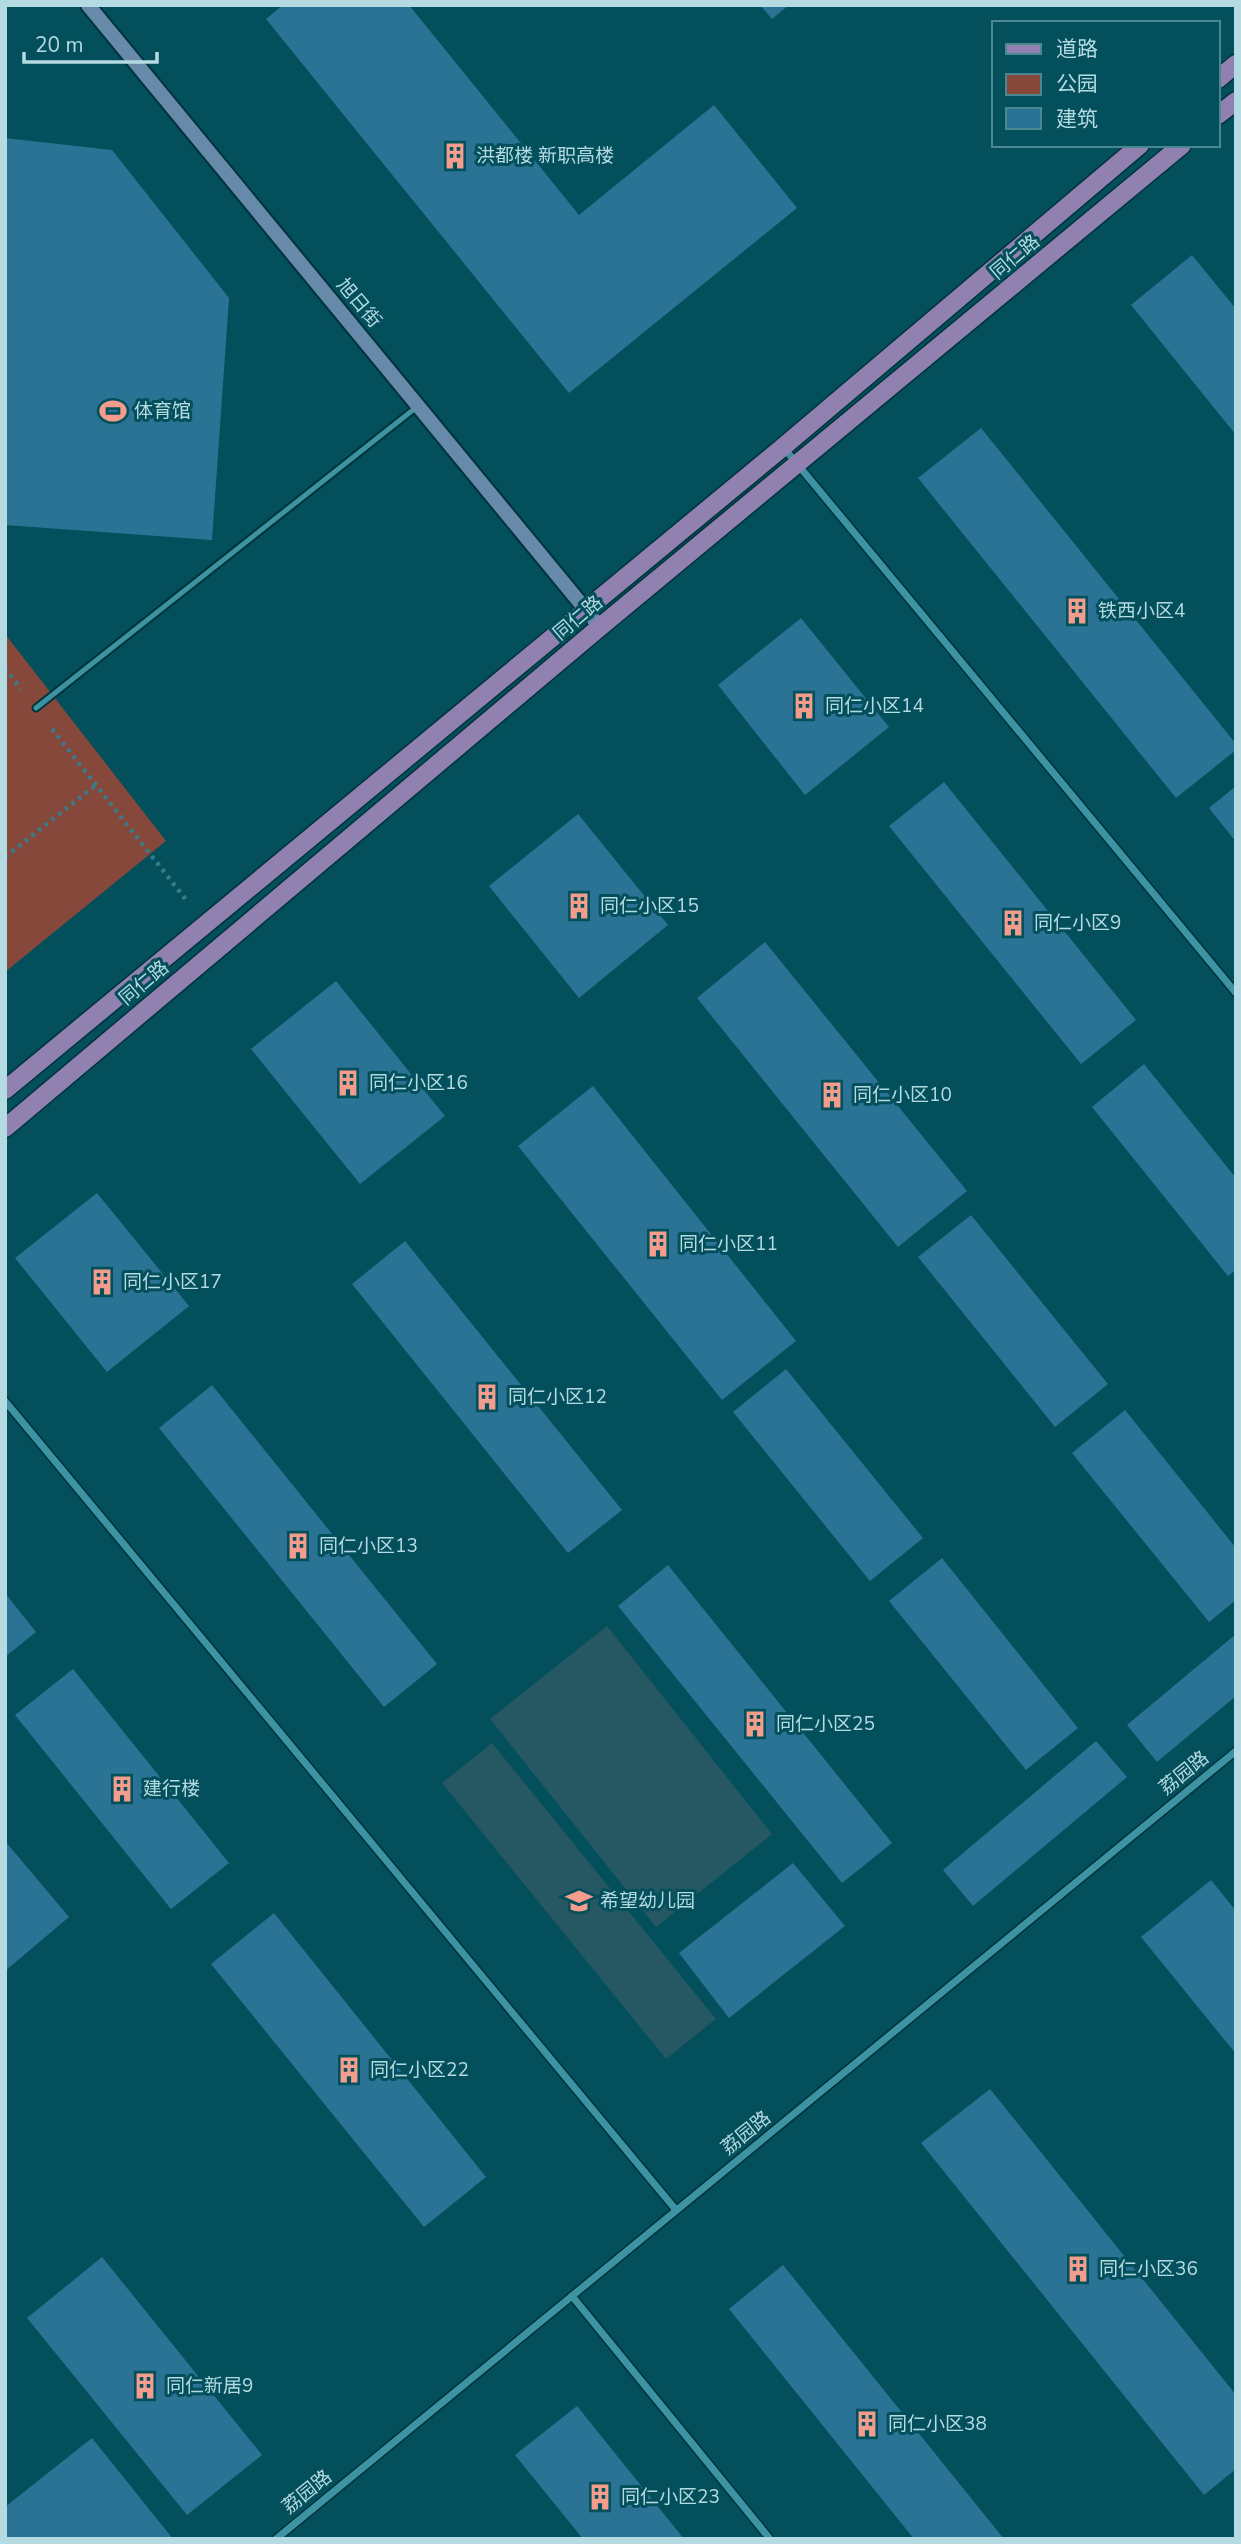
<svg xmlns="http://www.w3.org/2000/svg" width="1241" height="2544" font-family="'Nunito Sans','Noto Sans SC',sans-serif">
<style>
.built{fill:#255862}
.green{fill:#87483c}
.building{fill:#2b7394}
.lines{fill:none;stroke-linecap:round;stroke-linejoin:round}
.lane-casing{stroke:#01333b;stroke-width:9}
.street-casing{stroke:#01333b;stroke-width:10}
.secondary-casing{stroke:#01333b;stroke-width:18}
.primary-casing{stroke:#01333b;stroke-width:21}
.path{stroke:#3b7b86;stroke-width:4.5;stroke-dasharray:3.5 5;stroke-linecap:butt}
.lane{stroke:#3e93a3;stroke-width:5}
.street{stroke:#3e93a3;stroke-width:7}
.secondary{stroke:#678aaa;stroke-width:14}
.primary{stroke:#9081b1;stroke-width:18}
.labels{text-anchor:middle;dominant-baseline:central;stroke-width:6;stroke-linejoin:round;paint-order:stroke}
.poi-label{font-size:19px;fill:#b4dae2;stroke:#034f5b;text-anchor:start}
.street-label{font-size:19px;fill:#b4dae2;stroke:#034f5b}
</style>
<rect width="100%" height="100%" fill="#034f5b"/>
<g class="built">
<polygon points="607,1626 772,1834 656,1927 490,1719"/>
<polygon points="492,1743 716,2019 666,2059 442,1783"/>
</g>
<polygon class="green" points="5,634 166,841 5,972"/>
<g class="building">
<polygon points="283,5 409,5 579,215 714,105 797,208 569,393 266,19"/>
<polygon points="760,5 789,5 772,19"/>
<polygon points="5,138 112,150 229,298 212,540 5,525"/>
<polygon points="1192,255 1236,309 1236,435 1131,305"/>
<polygon points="981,428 1236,744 1236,750 1176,798 918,478"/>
<polygon points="801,618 889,727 805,795 718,685"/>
<polygon points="944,782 1136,1020 1081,1064 889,826"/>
<polygon points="1236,786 1236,842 1209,808"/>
<polygon points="578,814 668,925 579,998 489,886"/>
<polygon points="765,942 967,1191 898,1247 697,998"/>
<polygon points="336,981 445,1116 360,1184 251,1049"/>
<polygon points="1144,1064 1236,1178 1236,1270 1228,1276 1092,1107"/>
<polygon points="593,1086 796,1341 722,1400 518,1146"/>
<polygon points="97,1193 189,1306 107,1372 15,1258"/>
<polygon points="971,1215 1108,1384 1055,1427 918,1257"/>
<polygon points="405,1241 622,1510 568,1553 352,1284"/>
<polygon points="786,1369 923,1538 870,1581 733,1412"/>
<polygon points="212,1385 437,1664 384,1707 159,1428"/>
<polygon points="1125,1410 1236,1548 1236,1600 1209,1622 1072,1453"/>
<polygon points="942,1558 1078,1728 1026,1770 889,1601"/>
<polygon points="668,1565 892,1843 842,1883 618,1606"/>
<polygon points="5,1593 36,1632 5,1657"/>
<polygon points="1236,1634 1236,1696 1157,1762 1127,1725"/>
<polygon points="73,1669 229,1863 171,1909 15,1715"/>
<polygon points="1096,1741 1127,1777 973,1906 943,1870"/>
<polygon points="5,1841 69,1917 5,1971"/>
<polygon points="793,1863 845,1926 729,2018 679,1953"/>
<polygon points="1211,1880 1236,1911 1236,2054 1141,1937"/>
<polygon points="274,1913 486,2177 424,2227 211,1964"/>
<polygon points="990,2089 1236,2395 1236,2469 1204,2495 921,2143"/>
<polygon points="102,2257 262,2455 187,2515 27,2318"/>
<polygon points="783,2265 1004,2539 914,2539 729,2309"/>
<polygon points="577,2406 684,2539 583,2539 515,2455"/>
<polygon points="92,2438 173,2539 5,2539 5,2507"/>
</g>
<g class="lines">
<g class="lane-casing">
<polyline id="lane" points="36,708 418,406"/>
</g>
<g class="street-casing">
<g id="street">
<polyline points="784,448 1236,993"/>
<polyline points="5,1401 676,2210"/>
<polyline points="572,2296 770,2539"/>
<polyline points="276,2539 1236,1751"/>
</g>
</g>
<g class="secondary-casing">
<polyline id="secondary" points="88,5 600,627"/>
</g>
<g class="primary-casing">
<g id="primary">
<polyline points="1218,79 1236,64"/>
<polyline points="1218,115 1236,101"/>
<polyline points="5,1090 783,447 1140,145"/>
<polyline points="5,1128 600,627 1182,145"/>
</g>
</g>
<g class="path">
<polyline points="5,668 21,689"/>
<polyline points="52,729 187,901"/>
<polyline points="5,857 96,785"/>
</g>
<use href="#lane" class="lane"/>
<use href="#street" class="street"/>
<use href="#secondary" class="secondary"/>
<use href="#primary" class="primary"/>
</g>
<defs>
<g id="building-bare" transform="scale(2.1)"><path d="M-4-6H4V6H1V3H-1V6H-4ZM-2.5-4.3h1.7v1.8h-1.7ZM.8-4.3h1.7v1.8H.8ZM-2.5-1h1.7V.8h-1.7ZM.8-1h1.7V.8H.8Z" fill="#f49d8c" stroke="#034f5b" stroke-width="2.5" paint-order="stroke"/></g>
<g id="stadium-bare" transform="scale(2.1)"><path d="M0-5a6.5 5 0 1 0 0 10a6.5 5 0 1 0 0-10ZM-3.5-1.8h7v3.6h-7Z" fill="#f49d8c" stroke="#034f5b" stroke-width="2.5" paint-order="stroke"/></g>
<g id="school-bare" transform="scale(2.1)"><path d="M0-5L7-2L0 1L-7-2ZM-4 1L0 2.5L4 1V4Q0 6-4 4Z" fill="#f49d8c" stroke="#034f5b" stroke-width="2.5" paint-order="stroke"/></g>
</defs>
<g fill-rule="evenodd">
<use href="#building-bare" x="455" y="156"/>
<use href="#stadium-bare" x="113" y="411"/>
<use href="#building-bare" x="1077" y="611"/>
<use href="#building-bare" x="804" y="706"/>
<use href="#building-bare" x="579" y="906"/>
<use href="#building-bare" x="1013" y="923"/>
<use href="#building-bare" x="348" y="1083"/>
<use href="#building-bare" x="832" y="1095"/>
<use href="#building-bare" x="658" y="1244"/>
<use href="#building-bare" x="102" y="1282"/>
<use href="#building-bare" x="487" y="1397"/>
<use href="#building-bare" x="298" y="1546"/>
<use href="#building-bare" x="755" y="1724"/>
<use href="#building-bare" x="122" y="1789"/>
<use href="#school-bare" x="579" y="1901"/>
<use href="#building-bare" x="349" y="2070"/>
<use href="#building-bare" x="1078" y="2269"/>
<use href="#building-bare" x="145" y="2386"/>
<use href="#building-bare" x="867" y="2424"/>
<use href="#building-bare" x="600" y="2497"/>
</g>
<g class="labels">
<g class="poi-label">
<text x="476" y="156">洪都楼 新职高楼</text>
<text x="134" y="411">体育馆</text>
<text x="1098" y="611">铁西小区4</text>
<text x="825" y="706">同仁小区14</text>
<text x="600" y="906">同仁小区15</text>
<text x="1034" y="923">同仁小区9</text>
<text x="369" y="1083">同仁小区16</text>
<text x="853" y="1095">同仁小区10</text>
<text x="679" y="1244">同仁小区11</text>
<text x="123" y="1282">同仁小区17</text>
<text x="508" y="1397">同仁小区12</text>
<text x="319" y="1546">同仁小区13</text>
<text x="776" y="1724">同仁小区25</text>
<text x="143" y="1789">建行楼</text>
<text x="600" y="1901">希望幼儿园</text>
<text x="370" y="2070">同仁小区22</text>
<text x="1099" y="2269">同仁小区36</text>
<text x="166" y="2386">同仁新居9</text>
<text x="888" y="2424">同仁小区38</text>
<text x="621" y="2497">同仁小区23</text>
</g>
<g class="street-label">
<text transform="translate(1015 257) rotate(-40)">同仁路</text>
<text transform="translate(359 303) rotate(50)">旭日街</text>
<text transform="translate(578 618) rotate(-40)">同仁路</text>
<text transform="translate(144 983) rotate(-40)">同仁路</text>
<text transform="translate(1184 1773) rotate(-39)">荔园路</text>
<text transform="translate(746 2133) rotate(-39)">荔园路</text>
<text transform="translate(307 2492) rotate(-39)">荔园路</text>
</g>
</g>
<rect width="1241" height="2544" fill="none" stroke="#b4dae2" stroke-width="14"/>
<rect x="992" y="21" width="228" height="126" fill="#034f5b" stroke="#4a8791" stroke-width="2"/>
<rect x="1006" y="44" width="35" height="10" fill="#9081b1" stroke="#4a8791" stroke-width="2"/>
<text x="1056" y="56" font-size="21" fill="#b4dae2">道路</text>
<rect x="1006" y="74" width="35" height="21" fill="#87483c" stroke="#4a8791" stroke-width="2"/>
<text x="1056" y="91" font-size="21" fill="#b4dae2">公园</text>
<rect x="1006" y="108" width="35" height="21" fill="#2b7394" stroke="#4a8791" stroke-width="2"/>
<text x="1056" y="126" font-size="21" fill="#b4dae2">建筑</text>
<path d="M24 52v10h133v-10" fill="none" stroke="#b4dae2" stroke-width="3.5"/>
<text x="35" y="52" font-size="21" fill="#b4dae2" stroke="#034f5b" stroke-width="5" paint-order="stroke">20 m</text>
</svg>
